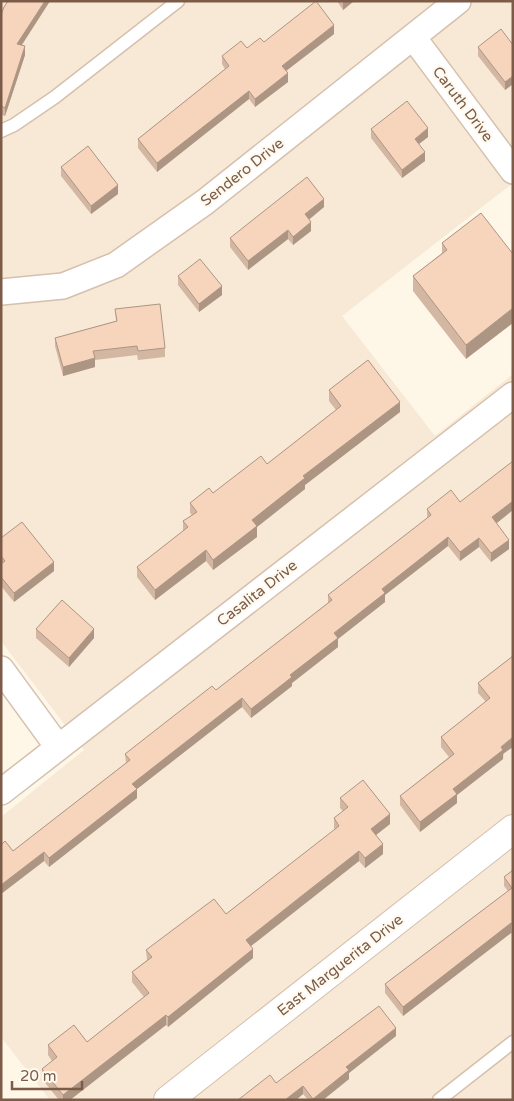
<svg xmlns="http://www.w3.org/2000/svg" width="514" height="1101" font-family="'Varela Round',sans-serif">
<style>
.residential{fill:#f7e9d5}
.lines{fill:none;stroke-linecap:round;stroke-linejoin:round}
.service-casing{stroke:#d5c0ae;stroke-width:15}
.minor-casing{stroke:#d5c0ae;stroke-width:28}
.tertiary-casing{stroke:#d5c0ae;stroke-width:30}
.service{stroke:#fff;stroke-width:12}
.minor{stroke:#fff;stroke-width:25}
.tertiary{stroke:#fff;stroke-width:28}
.wall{fill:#d4b7a2}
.shaded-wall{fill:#ad9584}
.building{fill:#f7d5bc;stroke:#ad9584}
.labels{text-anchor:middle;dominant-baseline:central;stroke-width:4.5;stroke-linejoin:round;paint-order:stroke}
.street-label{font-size:15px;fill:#7c5c48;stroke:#fffaf0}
</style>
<rect width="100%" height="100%" fill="#fef6e7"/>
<polygon class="residential" points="1,1 513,1 513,183 342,316 435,436 513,374 513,1100 50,1100 1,1037 1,817 84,750 1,641"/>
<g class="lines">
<g class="service-casing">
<g id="service">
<polyline points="1,131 14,125 55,97 178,1"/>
<polyline points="439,1100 513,1042"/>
</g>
</g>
<g class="minor-casing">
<g id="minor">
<polyline points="413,37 513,171"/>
<polyline points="1,292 63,286 116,265 205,202 458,1"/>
<polyline points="1,669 58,747"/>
<polyline points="1,792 513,395"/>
</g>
</g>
<g class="tertiary-casing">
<polyline id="tertiary" points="168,1100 513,829"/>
</g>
<use href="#service" class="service"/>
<use href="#minor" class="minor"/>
<use href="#tertiary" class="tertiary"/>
</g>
<g class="wall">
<polygon points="8,1 50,1 22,45 25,55 5,116 1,115 1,15"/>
<polygon points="337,1 354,1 343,10"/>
<polygon points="334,34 286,71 288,82 255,107 249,99 157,172 138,148 138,139 225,69 222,64 222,56 247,48 264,42"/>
<polygon points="513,45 513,84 505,90 478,56 478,47"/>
<polygon points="371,129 428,137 419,144 425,161 402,178 371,138"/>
<polygon points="61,167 118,194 91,214 61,176"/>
<polygon points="324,207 309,219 311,231 293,245 288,239 248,270 230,247 230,238"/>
<polygon points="481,213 466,359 413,291 413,276 442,253 442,243"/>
<polygon points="178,276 222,295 199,312 178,285"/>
<polygon points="115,309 165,348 165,357 138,360 137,355 95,360 95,367 63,376 55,346 55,338 116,321"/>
<polygon points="329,390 400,412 305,485 305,489 257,527 257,537 213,570 206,561 155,600 137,577 137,567 183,531 183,521 192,515 190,513 190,503 213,493 267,464 336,410 329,401"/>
<polygon points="460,502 496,523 509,549 491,562 479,547 460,561 448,546 385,595 385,602 338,639 338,647 292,683 292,686 251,718 242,707 137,789 137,798 49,867 44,861 1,894 1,845 13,851 126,763 125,754 216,690 328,603 328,595 427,519 427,509"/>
<polygon points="1,538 54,571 14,602 1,586"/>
<polygon points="36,629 94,638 69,667 36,638"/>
<polygon points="513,656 503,759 457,795 457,803 420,832 400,805 400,796 449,757 441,747 441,737 486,702 478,693 478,683"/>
<polygon points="340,798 390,824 376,835 383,854 365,868 359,861 251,946 253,958 168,1027 166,1025 70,1100 59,1100 42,1079 42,1069 52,1061 48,1055 48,1045 87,1042 144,997 132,982 132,972 147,960 146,950 226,914 335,830 334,828 334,818 343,811 340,808"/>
<polygon points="513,870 513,934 511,933 403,1016 385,993 385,984 508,891 504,886 504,877"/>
<polygon points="396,1036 349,1073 349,1079 323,1100 308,1100 303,1094 296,1100 238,1100 276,1083"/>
</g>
<g class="shaded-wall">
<polygon points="45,1 50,1 17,52 17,44"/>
<polygon points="343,1 354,1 343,10"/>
<polygon points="334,25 334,34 282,74 282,66"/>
<polygon points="25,46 25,55 5,116 5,108"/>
<polygon points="288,73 288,82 255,107 255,99"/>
<polygon points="513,76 513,84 505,90 505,82"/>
<polygon points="249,91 249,99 157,172 157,163"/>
<polygon points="428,128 428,137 415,147 415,139"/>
<polygon points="425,152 425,161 402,178 402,170"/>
<polygon points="118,185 118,194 91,214 91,206"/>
<polygon points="324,199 324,207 305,223 305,214"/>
<polygon points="311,222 311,231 293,245 293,237"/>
<polygon points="288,230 288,239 248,270 248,261"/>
<polygon points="222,286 222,295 199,312 199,304"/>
<polygon points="513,308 513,323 466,359 466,345"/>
<polygon points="95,358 95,367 63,376 63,367"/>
<polygon points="400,402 400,412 305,485 305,489 257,527 257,537 213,570 213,560 252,520 303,476"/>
<polygon points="513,501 513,510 492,527 492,517"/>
<polygon points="448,537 448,546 385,595 385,602 338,639 338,647 292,683 292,686 251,718 251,709 290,675 382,589"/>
<polygon points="479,538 479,547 460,561 460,552"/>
<polygon points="509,540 509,549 491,562 491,553"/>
<polygon points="206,550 206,561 155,600 155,590"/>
<polygon points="54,562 54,571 14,602 14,593"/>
<polygon points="94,629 94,638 69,667 69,658"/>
<polygon points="242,698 242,707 137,789 137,798 49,867 49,858 132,784"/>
<polygon points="513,737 513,747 503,754 503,759 457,795 457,803 420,832 420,822 453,789 501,747"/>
<polygon points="390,814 390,824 371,839 371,829"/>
<polygon points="383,844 383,854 365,868 365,858"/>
<polygon points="359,851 359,861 246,950 246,940"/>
<polygon points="44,852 44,861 1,894 1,885"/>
<polygon points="511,923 511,933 403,1016 403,1007"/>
<polygon points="253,949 253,958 168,1027 168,1017"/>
<polygon points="166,1015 166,1025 70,1100 63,1100 63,1095"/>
<polygon points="396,1028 396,1036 349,1073 349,1079 323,1100 313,1100 313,1099 346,1067"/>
<polygon points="303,1086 303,1094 296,1100 285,1100"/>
</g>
<g class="building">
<polygon points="8,1 45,1 17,44 25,46 5,108 1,106 1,15 4,7"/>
<polygon points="316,1 334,25 282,66 288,73 255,99 249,91 157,163 138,139 229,66 222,56 241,41 247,48 260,38 264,42"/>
<polygon points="501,29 513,45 513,76 505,82 478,47"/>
<polygon points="407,101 428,128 415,139 425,152 402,170 371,129"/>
<polygon points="88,146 118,185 91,206 61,167"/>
<polygon points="307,177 324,199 305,214 311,222 293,237 288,230 248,261 230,238"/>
<polygon points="481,213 513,254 513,308 466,345 413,276 447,250 442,243"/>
<polygon points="200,259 222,286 199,304 178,276"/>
<polygon points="160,304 165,348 138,351 137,346 93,351 95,358 63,367 55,338 117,321 115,309"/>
<polygon points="368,360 400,402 303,476 305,478 252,520 257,526 213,560 206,550 155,590 137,567 188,527 183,521 197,512 190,503 209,488 213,493 261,456 267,464 341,406 329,390"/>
<polygon points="513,461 513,501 492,517 509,540 491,553 479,538 460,552 448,537 382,589 385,593 334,633 338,638 290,675 292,677 251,709 242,698 132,784 137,789 49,858 44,852 1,885 1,845 5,841 13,851 130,760 125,754 212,686 216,690 332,600 328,595 431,515 427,509 451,490 460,502"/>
<polygon points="22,522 54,562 14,593 1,577 1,564 5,561 1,556 1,538"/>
<polygon points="62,600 94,629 69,658 36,629"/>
<polygon points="513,656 513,737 501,747 503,750 453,789 457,794 420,822 400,796 454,754 441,737 490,698 478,683"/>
<polygon points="363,780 390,814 371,829 383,844 365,858 359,851 299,898 246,940 253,949 168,1017 166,1015 63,1095 42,1069 57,1057 48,1045 74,1025 87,1042 149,993 132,972 152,957 146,950 214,899 226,914 339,826 334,818 348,807 340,798"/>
<polygon points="513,870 513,925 511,923 403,1007 385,984 512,888 504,877"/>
<polygon points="379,1006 396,1028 346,1067 349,1070 313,1099 303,1086 285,1100 238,1100 270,1075 276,1083"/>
</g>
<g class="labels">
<g class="street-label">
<text transform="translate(463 104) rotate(53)">Caruth Drive</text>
<text transform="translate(242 172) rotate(-38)">Sendero Drive</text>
<text transform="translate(257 593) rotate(-38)">Casalita Drive</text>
<text transform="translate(340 965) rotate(-38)">East Marguerita Drive</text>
</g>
</g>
<rect width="514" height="1101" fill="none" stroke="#7c5c48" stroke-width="5"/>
<path d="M12 1081v8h70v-8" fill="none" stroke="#7c5c48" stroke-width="2.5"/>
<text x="20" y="1081" font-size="15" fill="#7c5c48" stroke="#fffaf0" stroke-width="4" paint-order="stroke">20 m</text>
</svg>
